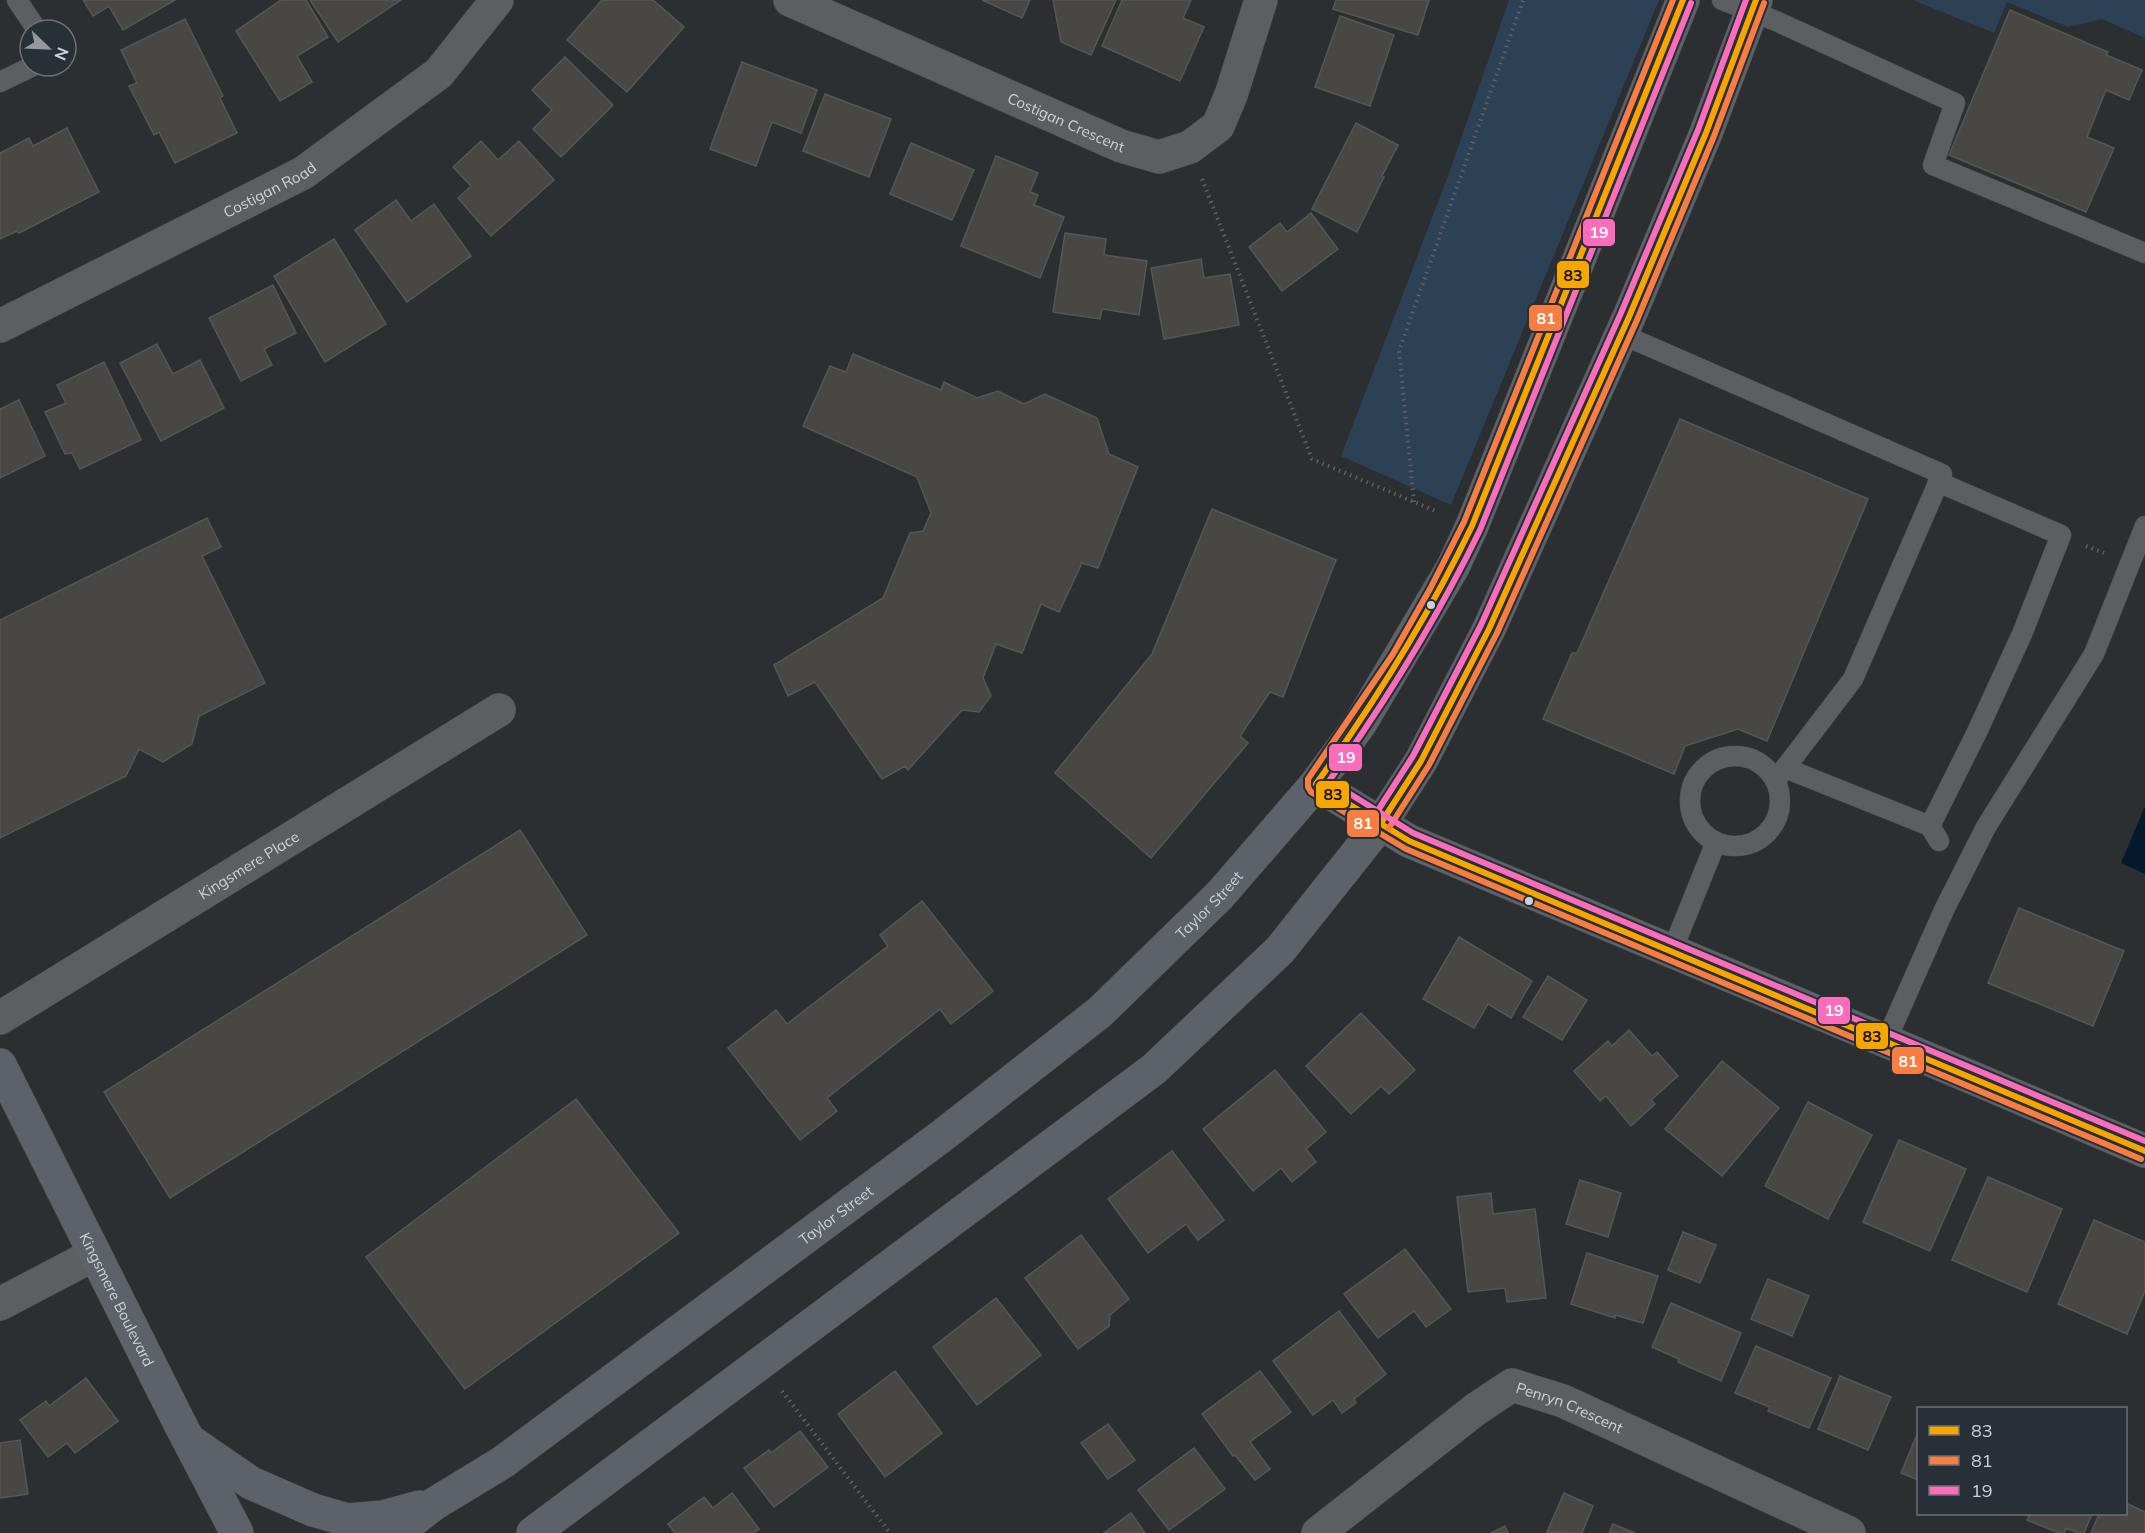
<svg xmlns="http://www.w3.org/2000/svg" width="2145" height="1533" font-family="Mulish,sans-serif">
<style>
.green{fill:#2c4155}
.water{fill:#04192d}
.building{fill:#484743;stroke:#555655;stroke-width:1.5}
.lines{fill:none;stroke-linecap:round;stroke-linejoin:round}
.lane-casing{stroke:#494c4f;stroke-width:21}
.street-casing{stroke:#494c4f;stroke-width:34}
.secondary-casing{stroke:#494c4f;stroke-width:34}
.path{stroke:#5e6163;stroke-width:4;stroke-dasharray:1.5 4.5;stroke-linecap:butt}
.lane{stroke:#5c5f62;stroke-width:20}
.street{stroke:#5c5f62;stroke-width:33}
.secondary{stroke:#5c6268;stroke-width:33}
.bus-1-casing{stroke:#282f36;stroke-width:10}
.bus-2-casing{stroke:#282f36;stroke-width:10}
.bus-3-casing{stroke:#282f36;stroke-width:10}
.bus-1{stroke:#f7a600;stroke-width:6}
.bus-2{stroke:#f77d43;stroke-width:6}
.bus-3{stroke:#fb6dba;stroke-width:6}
.bus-dot{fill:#cdd2d6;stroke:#282f36;stroke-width:2}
.labels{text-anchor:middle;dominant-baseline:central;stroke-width:5;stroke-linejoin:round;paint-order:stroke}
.street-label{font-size:15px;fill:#cdd2d6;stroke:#282f36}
.line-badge{stroke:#282f36;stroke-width:2}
.badge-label{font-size:16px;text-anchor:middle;font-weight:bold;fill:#fff}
.pale-badge-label{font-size:16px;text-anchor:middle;font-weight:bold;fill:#111}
</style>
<rect width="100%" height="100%" fill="#2c2f32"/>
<g class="green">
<polygon points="1509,0 1659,0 1451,505 1341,456 1448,176"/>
<polygon points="1913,0 2145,0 2145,38 2102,19 2068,27 2007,2 1994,33"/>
</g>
<polygon class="water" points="2145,806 2145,874 2121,863"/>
<g class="building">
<polygon points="83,0 175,0 123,30 109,6 93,16"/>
<polygon points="281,0 306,0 328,37 297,56 312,82 280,101 236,31"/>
<polygon points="310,0 401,0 338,42"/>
<polygon points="602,0 653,0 684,27 627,92 567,40"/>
<polygon points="982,0 1030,0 1022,18"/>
<polygon points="1053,0 1116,0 1091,55 1061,42"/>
<polygon points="1122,0 1191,0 1183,18 1204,27 1180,81 1102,46"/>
<polygon points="1336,0 1429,0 1418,35 1333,9"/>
<polygon points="2010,10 2108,52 2106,55 2142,70 2129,100 2106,90 2087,137 2114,148 2086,212 1949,155"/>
<polygon points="1340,16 1394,35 1370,106 1315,87"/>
<polygon points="185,19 223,96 220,98 237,133 175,163 159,132 154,135 129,86 137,83 121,50"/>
<polygon points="565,57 613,105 561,157 533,129 552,110 532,90"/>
<polygon points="742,62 817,90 801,133 772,122 756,166 710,149"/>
<polygon points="825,94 891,119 869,177 803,151"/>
<polygon points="1356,123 1398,145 1382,176 1384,177 1357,232 1312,209"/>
<polygon points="67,128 99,192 19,233 17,231 0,239 0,153 29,138 33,146"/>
<polygon points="481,141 498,160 519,141 554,180 491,236 458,198 471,186 453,167"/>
<polygon points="911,143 974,170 952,220 890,194"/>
<polygon points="996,156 1038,173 1030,192 1038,195 1034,205 1064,217 1040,278 961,246"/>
<polygon points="396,200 411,221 434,204 471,256 407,302 355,230"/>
<polygon points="1311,213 1338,249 1282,291 1249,247 1280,223 1287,232"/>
<polygon points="1065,233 1106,239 1104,255 1147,261 1139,315 1102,309 1100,319 1053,312"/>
<polygon points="334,239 386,324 325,362 274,276"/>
<polygon points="1201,259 1204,278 1230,274 1239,325 1164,339 1151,268"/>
<polygon points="273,285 296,333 264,349 272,365 241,381 209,318"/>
<polygon points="157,344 173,374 200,360 224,408 161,441 120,363"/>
<polygon points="853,354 941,390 944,382 977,398 998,391 1024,404 1045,394 1097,418 1109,454 1138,467 1098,568 1082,563 1059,612 1041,604 1022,653 996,644 983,678 991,696 979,712 962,710 908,770 905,766 882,779 815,682 788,696 774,665 883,598 910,533 923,531 931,513 917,477 803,426 830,366 846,372"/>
<polygon points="104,362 141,440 80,469 72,453 65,454 45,412 66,403 57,385"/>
<polygon points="19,400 45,456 0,478 0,409"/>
<polygon points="1680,419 1868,499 1767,741 1738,729 1685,746 1674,774 1543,719 1572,653 1577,653"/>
<polygon points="1212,509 1336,560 1283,697 1270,692 1240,736 1248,743 1151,858 1055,773 1152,654"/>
<polygon points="207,518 221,547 202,556 265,683 199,716 192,744 163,762 139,749 126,776 0,838 0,620"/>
<polygon points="520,830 587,935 170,1198 104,1092"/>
<polygon points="922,901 993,991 951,1024 940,1009 827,1098 837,1111 800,1140 728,1048 776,1010 787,1024 888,946 880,935"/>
<polygon points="2019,908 2124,951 2093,1026 1988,983"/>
<polygon points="1459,937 1532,981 1511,1018 1488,1004 1474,1028 1423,999"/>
<polygon points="1548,976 1587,1000 1562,1040 1523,1017"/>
<polygon points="1361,1013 1415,1070 1389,1094 1381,1086 1351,1114 1306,1066"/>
<polygon points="1629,1030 1652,1056 1657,1052 1678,1076 1651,1100 1655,1104 1631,1126 1606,1096 1600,1101 1574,1071 1608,1041 1612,1046"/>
<polygon points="1722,1061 1779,1108 1722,1176 1665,1129"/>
<polygon points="1275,1070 1326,1132 1306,1149 1316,1162 1292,1182 1281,1168 1253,1191 1203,1129"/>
<polygon points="576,1099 679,1233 465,1389 366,1257"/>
<polygon points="1808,1102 1872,1135 1828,1219 1765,1186"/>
<polygon points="1899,1140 1966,1169 1930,1251 1863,1222"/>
<polygon points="1172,1151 1224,1220 1198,1240 1186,1224 1148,1253 1108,1199"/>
<polygon points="1988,1177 2062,1209 2027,1292 1952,1260"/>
<polygon points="1580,1180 1621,1193 1608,1237 1566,1224"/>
<polygon points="1491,1193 1493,1214 1535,1209 1546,1298 1507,1302 1505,1288 1468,1292 1457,1197"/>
<polygon points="2094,1220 2145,1242 2145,1291 2127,1334 2058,1304"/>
<polygon points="1683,1232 1716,1245 1700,1283 1668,1270"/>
<polygon points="1081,1235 1129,1299 1110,1315 1109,1326 1078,1349 1025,1278"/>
<polygon points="1405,1249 1451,1309 1426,1327 1414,1311 1378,1338 1344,1294"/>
<polygon points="1587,1253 1658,1276 1643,1323 1615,1315 1615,1318 1571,1304"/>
<polygon points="1768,1279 1809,1296 1792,1336 1751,1319"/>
<polygon points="996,1298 1041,1355 977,1405 933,1347"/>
<polygon points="1671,1303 1741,1333 1721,1381 1678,1362 1679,1359 1652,1347"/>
<polygon points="1339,1311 1386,1374 1354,1399 1356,1403 1342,1413 1333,1400 1313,1415 1273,1361"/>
<polygon points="1756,1346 1831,1378 1809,1428 1768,1411 1770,1407 1735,1393"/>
<polygon points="895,1371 942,1433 885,1477 838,1414"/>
<polygon points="1260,1371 1291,1412 1250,1442 1270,1469 1255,1480 1235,1455 1233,1456 1202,1414"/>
<polygon points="1840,1376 1891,1397 1868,1450 1818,1429"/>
<polygon points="86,1378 118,1421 75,1453 67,1443 48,1457 20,1420 46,1401 49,1406"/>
<polygon points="1108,1424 1135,1460 1108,1479 1081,1443"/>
<polygon points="800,1431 828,1467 774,1507 744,1468 769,1450 771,1453"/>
<polygon points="1918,1432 1918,1480 1901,1473"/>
<polygon points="20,1440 28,1494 0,1498 0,1443"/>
<polygon points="1194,1448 1225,1489 1169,1530 1138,1490"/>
<polygon points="732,1493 759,1529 754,1533 675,1533 668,1524 704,1497 713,1508"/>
<polygon points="1564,1493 1593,1506 1582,1533 1547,1532"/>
<polygon points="2126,1503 2145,1512 2145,1533 2091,1533 2099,1514 2126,1514"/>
<polygon points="1131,1513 1145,1533 1104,1533"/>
<polygon points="2023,1514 2092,1514 2084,1533 2078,1533 2066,1528 2064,1533 2059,1533 2027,1520 2029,1516"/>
<polygon points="1613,1524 1635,1533 1609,1533"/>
<polygon points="1505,1526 1508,1533 1491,1533"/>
</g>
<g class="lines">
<g class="lane-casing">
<g id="lane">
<polyline points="17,0 37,30"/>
<polyline points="1722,0 1776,21 1955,103 1933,165 2145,253"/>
<polyline points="0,82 33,66"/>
<polyline points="1621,334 1942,474 1853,679 1776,780"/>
<circle cx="1735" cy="801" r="45"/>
<polyline points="1785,768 1930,826 1939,841"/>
<polyline points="1930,826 1977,732 2022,634 2061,535 1938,482"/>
<polyline points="1672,951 1716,842"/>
<polyline points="1886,1041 1944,910 1986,827 2094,654 2145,526"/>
</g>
</g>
<g class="street-casing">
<g id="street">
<path id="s1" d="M790,0L1121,146L1159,157L1190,147L1218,126L1231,95L1261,0"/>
<path id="s2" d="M0,326L303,173L439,73L497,0"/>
<path id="s3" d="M0,1018L499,710"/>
<polyline points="0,1304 95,1254"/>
<path id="s4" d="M1318,1533L1476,1409L1512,1385L1563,1401L1849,1533"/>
</g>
</g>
<g class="secondary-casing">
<g id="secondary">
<polyline points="1316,784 1409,841 1886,1041 2145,1151"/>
<path id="s5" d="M0,1065L179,1422L237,1533"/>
<polyline points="193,1443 251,1483 313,1510 348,1520 383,1517 420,1507"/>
<path id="s6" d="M396,1533L434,1504L503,1462L943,1135L1100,1012L1220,895L1316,784L1360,724L1453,567L1472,526L1683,0"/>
<polyline points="533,1533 1154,1069 1280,950 1381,823 1421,761 1489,629 1629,317 1706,133 1756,0"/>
</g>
</g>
<g class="path">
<polyline points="1202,179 1312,459 1438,512"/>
<polyline points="1414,502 1399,351 1523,0"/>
<polyline points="2086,546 2104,553"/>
<polyline points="782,1391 890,1533"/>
</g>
<use href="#lane" class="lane"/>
<use href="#street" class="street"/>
<use href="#secondary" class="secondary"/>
<g class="bus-1-casing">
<g id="bus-1">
<path d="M1683,0L1472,526C1428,617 1375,702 1316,784L1409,841L2145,1151"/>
<polyline points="1381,823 1421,761 1489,629 1629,317 1706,133 1756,0"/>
</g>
</g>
<g class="bus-2-casing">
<g id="bus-2">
<polyline points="1673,0 1464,522 1430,589 1393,654 1308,779 1308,787 1311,792 1406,849 2141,1159"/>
<polyline points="1389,828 1429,765 1497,633 1637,320 1714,136 1764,3"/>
</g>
</g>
<g class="bus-3-casing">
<g id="bus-3">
<path d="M1691,3L1480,530C1437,619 1386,701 1329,781L1413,833L2145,1141"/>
<polyline points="1373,818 1413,756 1481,625 1621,313 1698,130 1746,0"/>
</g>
</g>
<use href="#bus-1" class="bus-1"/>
<use href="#bus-2" class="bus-2"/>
<use href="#bus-3" class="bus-3"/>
</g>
<g class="bus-dot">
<circle cx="1431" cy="605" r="5"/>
<circle cx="1529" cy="901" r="5"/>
</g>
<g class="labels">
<g class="street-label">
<text stroke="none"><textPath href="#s1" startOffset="302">Costigan Crescent</textPath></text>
<text stroke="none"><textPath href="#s2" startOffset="302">Costigan Road</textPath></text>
<text stroke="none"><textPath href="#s3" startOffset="292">Kingsmere Place</textPath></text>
<text stroke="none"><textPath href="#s6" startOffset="1029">Taylor Street</textPath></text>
<text stroke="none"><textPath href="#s6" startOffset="543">Taylor Street</textPath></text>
<text stroke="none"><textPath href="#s5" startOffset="262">Kingsmere Boulevard</textPath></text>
<text stroke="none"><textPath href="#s4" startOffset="306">Penryn Crescent</textPath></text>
</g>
</g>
<g class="line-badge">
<rect x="1582" y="218" width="34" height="29" rx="6" fill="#fb6dba"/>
<rect x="1556" y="260" width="34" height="29" rx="6" fill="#f7a600"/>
<rect x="1528" y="304" width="35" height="28" rx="6" fill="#f77d43"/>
<rect x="1328" y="743" width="35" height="29" rx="6" fill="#fb6dba"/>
<rect x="1315" y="780" width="35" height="29" rx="6" fill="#f7a600"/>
<rect x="1346" y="809" width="34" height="29" rx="6" fill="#f77d43"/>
<rect x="1817" y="996" width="34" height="29" rx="6" fill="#fb6dba"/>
<rect x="1855" y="1022" width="34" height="28" rx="6" fill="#f7a600"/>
<rect x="1891" y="1046" width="34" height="29" rx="6" fill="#f77d43"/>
</g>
<g class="badge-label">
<text x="1599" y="238">19</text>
<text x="1546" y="324">81</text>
<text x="1346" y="763">19</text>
<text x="1363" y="829">81</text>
<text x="1834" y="1016">19</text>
<text x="1908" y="1067">81</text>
</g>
<g class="pale-badge-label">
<text x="1573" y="281">83</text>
<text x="1333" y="800">83</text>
<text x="1872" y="1042">83</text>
</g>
<rect x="1917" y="1407" width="210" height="108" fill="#282f36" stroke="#6a7076" stroke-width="1.5"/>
<rect x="1929" y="1426" width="30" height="9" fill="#f7a600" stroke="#6a7076" stroke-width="1.5"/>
<text x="1971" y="1437" font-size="18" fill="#cdd2d6">83</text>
<rect x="1929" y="1456" width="30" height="9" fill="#f77d43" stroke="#6a7076" stroke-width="1.5"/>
<text x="1971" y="1467" font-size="18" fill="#cdd2d6">81</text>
<rect x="1929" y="1486" width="30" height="9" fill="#fb6dba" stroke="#6a7076" stroke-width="1.5"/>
<text x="1971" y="1497" font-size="18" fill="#cdd2d6">19</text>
<g transform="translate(48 48) rotate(113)"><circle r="28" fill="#282f36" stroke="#6a7076" stroke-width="1.5"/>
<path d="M0-4.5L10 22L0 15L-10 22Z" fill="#95999d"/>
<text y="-9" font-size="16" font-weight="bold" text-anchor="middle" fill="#cdd2d6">N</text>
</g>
</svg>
